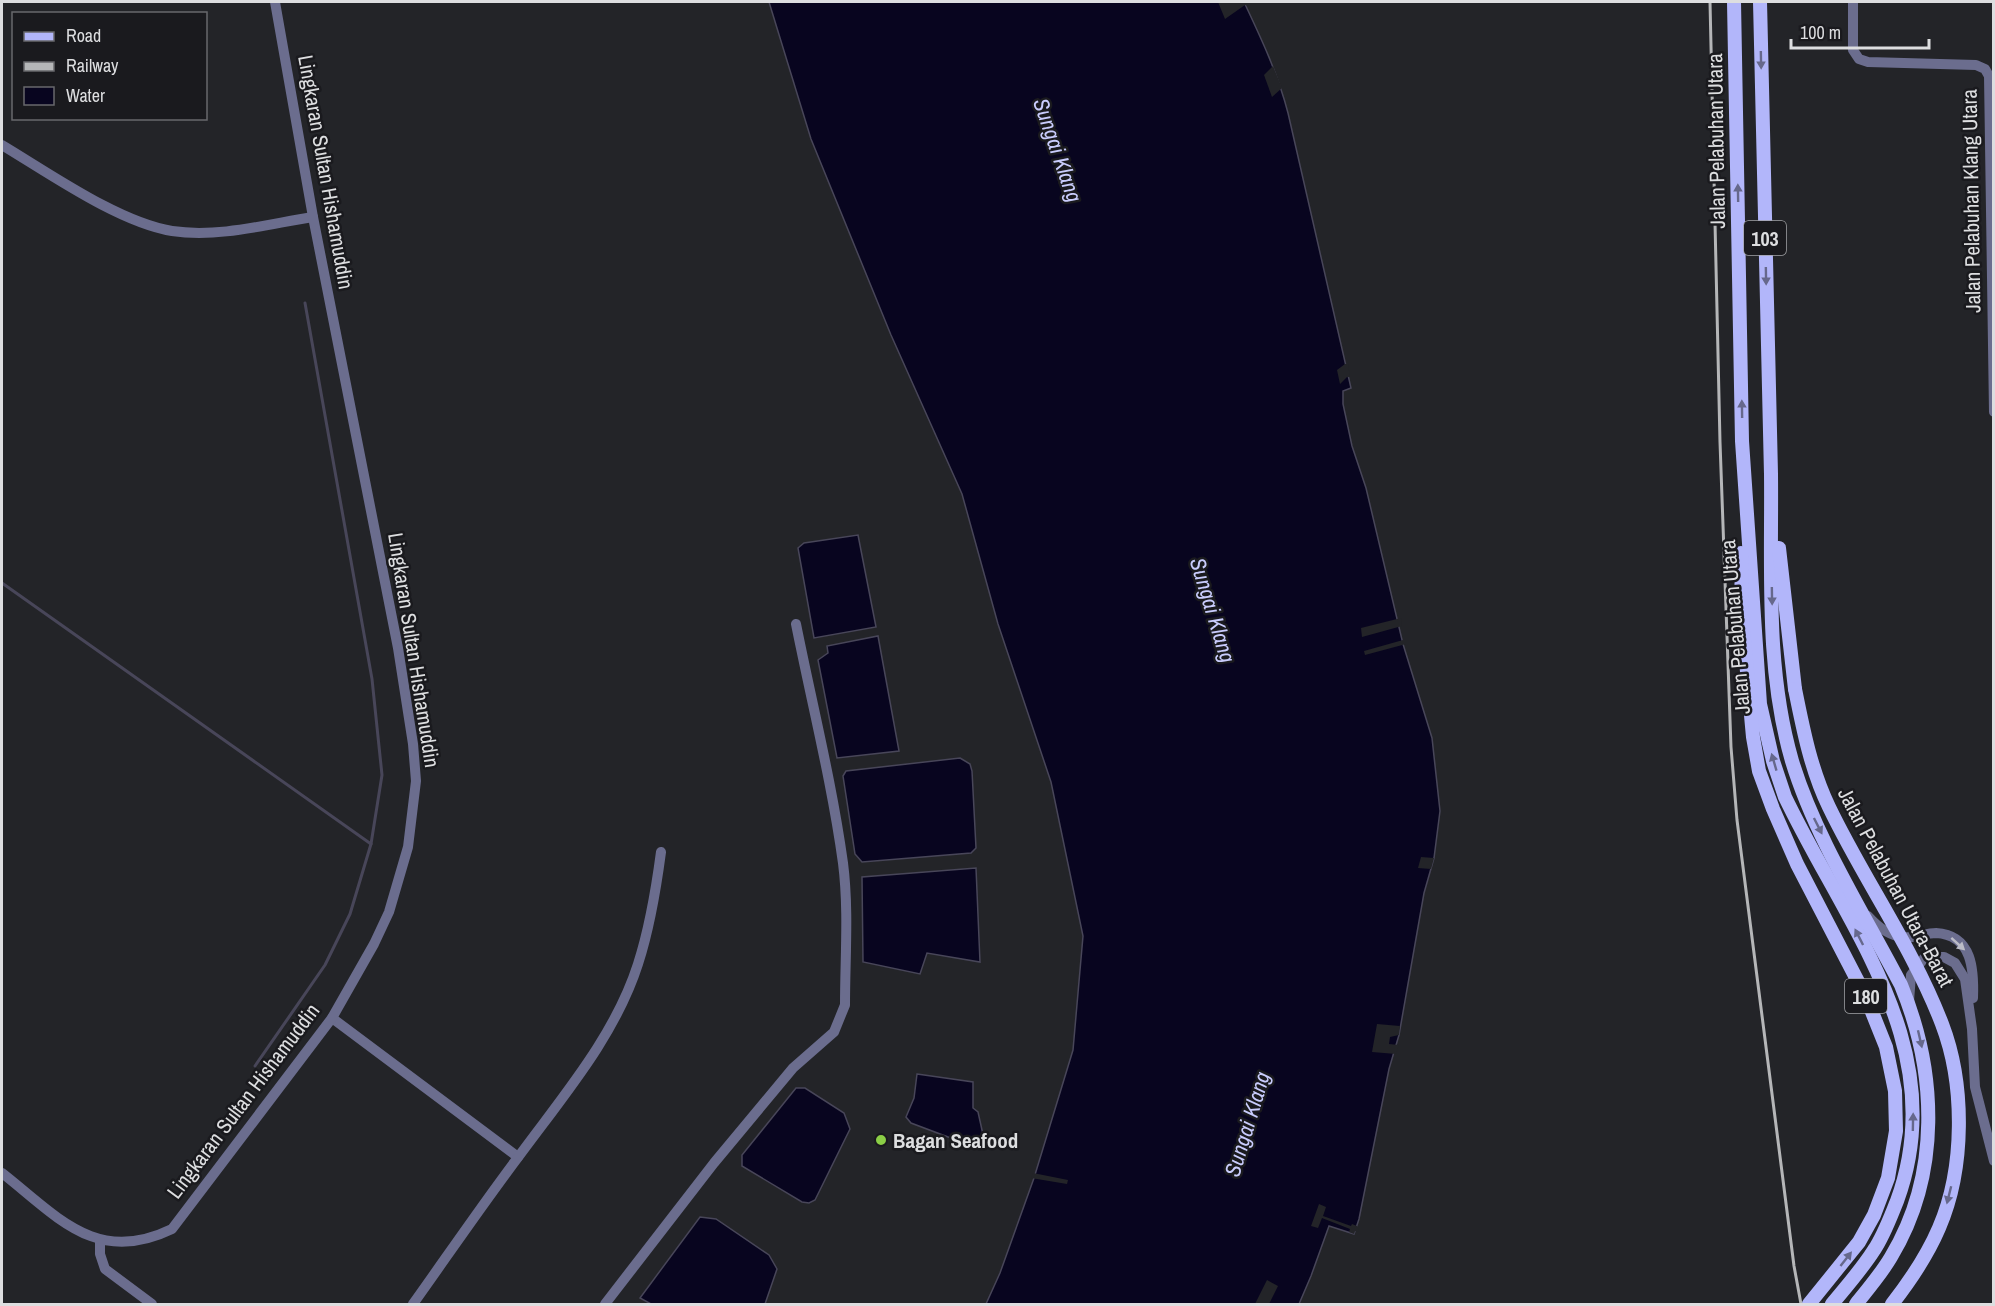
<svg xmlns="http://www.w3.org/2000/svg" width="1995" height="1306" font-family="'Archivo Narrow',sans-serif">
<style>
.water{fill:#08051f;stroke:#484659;stroke-width:1.5}
.pier{fill:#232428}
.lines{fill:none;stroke-linecap:round;stroke-linejoin:round}
.stream{stroke:#484659;stroke-width:3}
.minor{stroke:#6b6d8e;stroke-width:10}
.major{stroke:#b2b6fa;stroke-width:14}
.rail{stroke:#b5b6b8;stroke-width:3}
.major-bridge{stroke:#b2b6fa;stroke-width:14}
.oneway{fill:#66688c}
.oneway2{fill:#bbbcc7}
.poi-dot{fill:#8bce46;stroke:#1a1a1e;stroke-width:2}
.labels{text-anchor:middle;dominant-baseline:central;stroke-width:5;stroke-linejoin:round;paint-order:stroke}
.shield{fill:#1a1a1e;stroke:#a2a3a6;stroke-width:1.5}
.shield-label{font-size:20px;font-weight:bold;fill:#dddee0}
.street-label{font-size:21px;fill:#dddee0;stroke:#1a1a1e}
.poi-label{font-size:21px;font-weight:bold;fill:#dddee0;stroke:#1a1a1e;text-anchor:start}
.water-label{font-size:22px;font-style:italic;fill:#c9ccfc;stroke:#1a1a1e}
</style>
<rect width="100%" height="100%" fill="#232428"/>
<g class="water">
<path d="M769,2H1244C1261,38 1278,74 1288,113L1351,388L1343,391V404L1352,446L1366,488L1403,644L1432,738L1440,811L1434,858L1424,893L1399,1035L1389,1069L1359,1219L1354,1234L1329,1226L1311,1276L1299,1304H986L1000,1273L1034,1178L1073,1050L1083,936L1051,782L998,624L962,494L891,335L811,139Z"/>
<polygon points="858,535 876,627 814,638 798,548 804,543"/>
<polygon points="878,636 899,751 837,758 818,660 828,653 827,646"/>
<polygon points="960,758 970,764 972,771 976,848 971,853 862,862 855,854 843,776 846,771"/>
<polygon points="976,868 980,962 927,953 920,974 863,962 862,877"/>
<polygon points="917,1074 973,1082 973,1108 978,1112 984,1139 980,1149 911,1123 906,1117 914,1098"/>
<polygon points="796,1088 805,1088 844,1113 850,1129 815,1200 809,1203 802,1202 742,1166 742,1155"/>
<polygon points="700,1217 716,1219 769,1255 777,1269 765,1304 651,1304 640,1298"/>
</g>
<g class="pier">
<polygon points="1218,2 1247,2 1249,6 1245,5 1225,19"/>
<polygon points="1273,66 1282,88 1272,97 1264,75"/>
<polygon points="1345,364 1348,364 1350,377 1347,377 1340,384 1337,370"/>
<polygon points="1401,618 1402,626 1362,637 1361,628"/>
<polygon points="1403,640 1406,640 1406,644 1365,655 1364,651"/>
<polygon points="1421,857 1434,858 1431,869 1418,868"/>
<polygon points="1377,1024 1400,1026 1399,1035 1390,1037 1389,1044 1399,1045 1396,1054 1372,1052"/>
<polygon points="1033,1173 1068,1180 1067,1184 1031,1178"/>
<polygon points="1319,1204 1326,1207 1323,1216 1351,1226 1352,1224 1357,1226 1359,1229 1358,1232 1355,1231 1354,1234 1349,1232 1350,1229 1322,1218 1318,1228 1311,1226"/>
<polygon points="1267,1280 1278,1286 1269,1304 1255,1304"/>
</g>
<g class="lines">
<g class="stream">
<polyline points="2,583 371,844"/>
<polyline points="255,1066 325,965 350,914 371,844 382,775 372,679 305,303"/>
</g>
<g class="minor">
<polyline points="1853,2 1853,50 1859,59 1868,62 1976,65 1985,69 1989,76 1994,412"/>
<path d="M2,145C49,173 118,222 172,231C219,238 268,224 313,217"/>
<path d="M1868,916C1877,926 1889,936 1903,937C1915,939 1925,933 1936,933C1973,935 1974,971 1973,998"/>
<polyline points="1909,1001 1911,975 1925,957 1944,957 1955,963 1965,979 1972,1029 1975,1087 1994,1161"/>
<polyline points="332,1018 518,1157"/>
<path d="M2,1173C57,1216 96,1266 172,1229L332,1018L374,944L389,912L408,847L416,781L413,744L398,648L313,217L275,2"/>
<polyline points="100,1240 100,1254 105,1269 152,1304"/>
<path d="M413,1304C448,1255 482,1205 519,1156C563,1096 615,1036 638,964C650,927 656,890 661,852"/>
<path d="M605,1304L714,1163L793,1068L834,1032L845,1005C845,958 849,910 843,863C832,783 812,704 796,624"/>
</g>
<g class="major">
<path d="M1734,2L1742,441L1760,704L1773,761L1785,797C1847,927 1953,1049 1897,1201C1890,1218 1884,1235 1874,1250C1862,1269 1846,1287 1832,1304"/>
<path d="M1760,2C1764,159 1767,316 1771,474C1772,570 1765,668 1792,761C1815,837 1864,914 1901,985C1937,1072 1941,1174 1891,1257C1881,1274 1868,1289 1856,1304"/>
<polyline points="1779,548 1795,689"/>
<polyline points="1741,553 1742,617 1753,737 1759,771 1773,809 1797,864 1866,997 1886,1047 1895,1091 1896,1131 1888,1178 1874,1215 1859,1242 1809,1304"/>
</g>
<polyline class="rail" points="1710,2 1720,442 1731,747 1737,820 1794,1266 1801,1304"/>
<path class="major-bridge" d="M1795,689C1803,729 1811,770 1829,807C1864,880 1913,948 1942,1024C1965,1084 1965,1168 1939,1228C1927,1256 1910,1281 1892,1304"/>
</g>
<defs><path id="oneway-solid" d="M-6-.8H1V-3.2L6.5 0L1 3.2V.8H-6Z" transform="scale(1.5)"/></defs>
<g class="oneway">
<use href="#oneway-solid" transform="translate(1761 60) rotate(89)"/>
<use href="#oneway-solid" transform="translate(1738 193) rotate(-91)"/>
<use href="#oneway-solid" transform="translate(1766 276) rotate(89)"/>
<use href="#oneway-solid" transform="translate(1742 409) rotate(-91)"/>
<use href="#oneway-solid" transform="translate(1772 596) rotate(89)"/>
<use href="#oneway-solid" transform="translate(1774 762) rotate(-106)"/>
<use href="#oneway-solid" transform="translate(1818 826) rotate(63)"/>
<use href="#oneway-solid" transform="translate(1859 937) rotate(-117)"/>
<use href="#oneway-solid" transform="translate(1920 1039) rotate(77)"/>
<use href="#oneway-solid" transform="translate(1913 1122) rotate(-89)"/>
<use href="#oneway-solid" transform="translate(1949 1195) rotate(104)"/>
<use href="#oneway-solid" transform="translate(1846 1259) rotate(-52)"/>
</g>
<use class="oneway2" href="#oneway-solid" transform="translate(1958 944) rotate(42)"/>
<circle class="poi-dot" cx="881" cy="1140" r="6"/>
<g class="labels">
<g class="shield">
<rect x="1744" y="221" width="42" height="34" rx="4.5"/>
<rect x="1845" y="979" width="42" height="34" rx="4.5"/>
</g>
<g class="shield-label">
<text x="1765" y="238">103</text>
<text x="1866" y="996">180</text>
</g>
<g class="street-label">
<text transform="translate(1716 141) rotate(-91)">Jalan Pelabuhan Utara</text>
<text transform="translate(326 172) rotate(80)">Lingkaran Sultan Hishamuddin</text>
<text transform="translate(1971 201) rotate(-91)">Jalan Pelabuhan Klang Utara</text>
<text transform="translate(1735 627) rotate(-95)">Jalan Pelabuhan Utara</text>
<text transform="translate(414 650) rotate(81)">Lingkaran Sultan Hishamuddin</text>
<text transform="translate(1896 887) rotate(62)">Jalan Pelabuhan Utara-Barat</text>
<text transform="translate(243 1101) rotate(-53)">Lingkaran Sultan Hishamuddin</text>
</g>
<g class="poi-label">
<text x="893" y="1140">Bagan Seafood</text>
</g>
<g class="water-label">
<text transform="translate(1058 150) rotate(71)">Sungai Klang</text>
<text transform="translate(1213 610) rotate(73)">Sungai Klang</text>
<text transform="translate(1247 1124) rotate(-73)">Sungai Klang</text>
</g>
</g>
<rect width="1995" height="1306" fill="none" stroke="#dddee0" stroke-width="6"/>
<rect x="12" y="12" width="195" height="108" fill="#1a1a1e" stroke="#68686c" stroke-width="1.5"/>
<rect x="24" y="32" width="30" height="9" fill="#b2b6fa" stroke="#68686c" stroke-width="1.5"/>
<text x="66" y="42" font-size="18" fill="#dddee0">Road</text>
<rect x="24" y="62" width="30" height="9" fill="#b5b6b8" stroke="#68686c" stroke-width="1.5"/>
<text x="66" y="72" font-size="18" fill="#dddee0">Railway</text>
<rect x="24" y="87" width="30" height="18" fill="#08051f" stroke="#68686c" stroke-width="1.5"/>
<text x="66" y="102" font-size="18" fill="#dddee0">Water</text>
<path d="M1791 39v9h138v-9" fill="none" stroke="#dddee0" stroke-width="3"/>
<text x="1800" y="39" font-size="18" fill="#dddee0" stroke="#1a1a1e" stroke-width="4.5" paint-order="stroke">100 m</text>
</svg>
